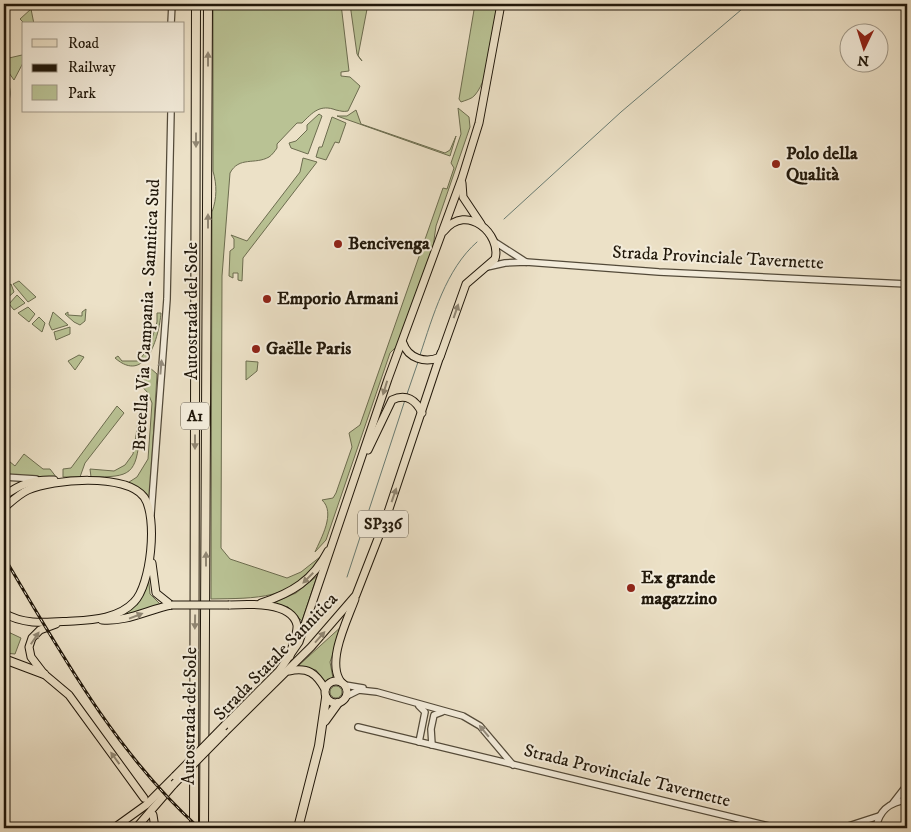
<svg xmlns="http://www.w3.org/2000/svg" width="911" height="832" font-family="'IM FELL DW Pica',serif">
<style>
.green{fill:#b9c294;stroke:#6c6c4f}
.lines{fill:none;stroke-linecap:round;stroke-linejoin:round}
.stream{stroke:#697b72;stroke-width:1}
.minor-casing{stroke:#534a39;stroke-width:8}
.major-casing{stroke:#20170a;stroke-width:9}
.highway-casing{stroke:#20170a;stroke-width:10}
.minor{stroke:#f3ecdb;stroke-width:5.5}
.major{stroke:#ece1c7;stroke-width:7}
.highway{stroke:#ece1c7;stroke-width:8}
.rail-casing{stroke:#20170a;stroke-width:3}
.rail{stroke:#f3ecdb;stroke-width:1;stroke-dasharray:4;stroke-linecap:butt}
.major-bridge-casing{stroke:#20170a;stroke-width:9;stroke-linecap:butt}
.major-bridge{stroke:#ece1c7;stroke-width:7}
.oneway{fill:#908672}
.oneway2{fill:#948c7d}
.poi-dot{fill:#8f2418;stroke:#f3ecdb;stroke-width:2}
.labels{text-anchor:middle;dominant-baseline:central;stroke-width:4;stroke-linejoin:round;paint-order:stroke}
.shield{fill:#f3ecdb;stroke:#5f5749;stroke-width:1}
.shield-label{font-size:16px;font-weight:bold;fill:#20170a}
.poi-label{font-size:18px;font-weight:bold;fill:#20170a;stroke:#f3ecdb;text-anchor:start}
.street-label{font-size:18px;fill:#20170a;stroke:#f3ecdb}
</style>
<rect width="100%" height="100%" fill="#ece1c7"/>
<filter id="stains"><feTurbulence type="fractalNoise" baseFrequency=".004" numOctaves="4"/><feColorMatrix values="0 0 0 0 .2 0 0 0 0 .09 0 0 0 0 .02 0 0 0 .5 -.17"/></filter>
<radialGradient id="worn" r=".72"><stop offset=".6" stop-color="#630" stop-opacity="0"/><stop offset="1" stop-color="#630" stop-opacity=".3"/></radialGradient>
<g class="green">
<path d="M213,4H341L349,71L341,72V76L350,77L360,86L348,111C343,112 341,111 336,110C320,104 313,112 302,123H297L277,144V148C275,151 272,155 269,157C255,165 239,156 230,173L222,276L221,548L230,559L287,578L301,572L320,557C297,601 254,598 211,599L212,212C217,198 217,185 213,171Z"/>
<polygon points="350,4 368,4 358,56 362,61 357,54"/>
<path d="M475,4H498C494,28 491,76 475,95C472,99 466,100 461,102L459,99Z"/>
<polygon points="31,9 34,24 25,24 20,19"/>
<polygon points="22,55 24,61 14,80 4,66 4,63 9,58"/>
<path d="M4,74C12,86 12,100 4,111Z"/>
<path d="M458,108L469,117L470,127L436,226L433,247L400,343L390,353L326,540L315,552C321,538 336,513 322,500L333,498L336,493L352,447L349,433L360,425L443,188L447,189L454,168L451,163L461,134Z"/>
<polygon points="356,110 361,124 445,153 450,150 456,136 450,156 337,116 347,116"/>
<polygon points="319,114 322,116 308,154 291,148 289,143 296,141 307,130 307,125"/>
<polygon points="332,117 346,123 339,143 335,142 326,160 316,157 319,147 322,147"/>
<polygon points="303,158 317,162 243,258 242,281 238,280 238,273 233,273 233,278 229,276 230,251 234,248 234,239 231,235 247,241 300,172"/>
<polygon points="19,281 36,297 28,302 13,284"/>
<polygon points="11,284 14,292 4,301 4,288"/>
<polygon points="17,295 25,303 14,310 9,304"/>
<polygon points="28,307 35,314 29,322 18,313"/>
<polygon points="86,309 85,321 80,325 74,322 65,314 68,312 68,315 82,316 82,312"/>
<polygon points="53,312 68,325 52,330 49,324"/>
<path d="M157,313H161C159,337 146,385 115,358L118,356L122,361H139L150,345L157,322Z"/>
<polygon points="39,317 45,323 42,332 32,324"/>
<polygon points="70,327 70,334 56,340 54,332"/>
<polygon points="79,355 84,357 75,370 68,361"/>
<polygon points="246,361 258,362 257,371 246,380"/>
<polygon points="149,367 157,374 149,509 146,500 126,484 137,477 148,459 152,403 148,393 138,382"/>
<path d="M141,403C144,412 141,424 140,434C136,475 131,477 91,477L90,469L114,471L125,465L133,454Z"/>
<polygon points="117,406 124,413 85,463 80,477 63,477 63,469 71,468"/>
<polygon points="24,454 43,469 50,469 57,478 4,475 4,457 15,466"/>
<polygon points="148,573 150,594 161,605 132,615 113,618 132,607"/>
<polygon points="317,576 302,621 288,607 273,603 296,593"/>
<polygon points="343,625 330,662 333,678 325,682 316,670 297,667"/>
<polygon points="4,630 21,638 15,654 4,653"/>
<circle cx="336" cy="692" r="6"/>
</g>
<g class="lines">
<g class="stream">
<polyline points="504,219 621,112 748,4"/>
<path d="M420,355C433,316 446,269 477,242"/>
<polyline points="407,394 418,362"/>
<polyline points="347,577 405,400"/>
</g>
<g class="minor-casing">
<g id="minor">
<polyline points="171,24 172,4"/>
<polyline points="495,242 526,262"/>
<polyline points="487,267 505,263 526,262 659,272 907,284"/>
<polyline points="4,477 36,479"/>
<polyline points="151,514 167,299 171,111"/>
<polyline points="345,685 363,688"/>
<polyline points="347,696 359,690 377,692 463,716 480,726 513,765"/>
<polyline points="358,727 777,828"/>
<polyline points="419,742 425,712 419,706"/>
<polyline points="432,745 431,729 434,715 442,712"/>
<polyline points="893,803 907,785"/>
<polyline points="842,828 879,816"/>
<path d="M876,828C879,810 890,802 907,800"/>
</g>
</g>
<g class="major-casing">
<g id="major">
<polyline points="462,183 463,197 481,224"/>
<path d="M403,343C408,358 425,364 440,357L466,284L495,259C502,235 467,202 444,231"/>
<path d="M368,450L392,400C406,393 416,400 422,413"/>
<path d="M4,496C20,484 34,479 54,480"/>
<path d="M4,508C11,502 19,494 28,490C53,479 126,473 144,497C158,517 151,585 134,602C119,618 94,620 74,621C50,622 25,626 4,613"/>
<polyline points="152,563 156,593 171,605"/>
<path d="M261,603C292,593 313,580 328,551"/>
<path d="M229,605C247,604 292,601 297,625C298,634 291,647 290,656"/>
<path d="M102,620C127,622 147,610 171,605"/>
<polyline points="56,624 40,630 32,638 29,647 31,657 44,674 69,695 144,798"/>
<path d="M289,671C308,667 316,673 325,689"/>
<circle cx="336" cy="692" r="11"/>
<path d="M341,682C326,662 347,621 355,599"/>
<polyline points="225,725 279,671 299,642 388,379 462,178 479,123 501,4"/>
<polyline points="224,733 311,647 356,595 386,518 441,353"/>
<polyline points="153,815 155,828"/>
<polyline points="114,828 146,805 175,776"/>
<polyline points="136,828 174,784"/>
</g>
</g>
<g class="highway-casing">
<g id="highway">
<polyline points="4,659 44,674"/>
<polyline points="325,721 338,703"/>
<polyline points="194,828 196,4"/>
<polyline points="204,828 208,4"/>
<polyline points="298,828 319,746 326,698"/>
</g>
</g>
<use href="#minor" class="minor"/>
<use href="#major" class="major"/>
<use href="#highway" class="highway"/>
<g class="rail-casing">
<path id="rail" d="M4,557C61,653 115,752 199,828"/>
</g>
<use href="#rail" class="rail"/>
<g class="major-bridge-casing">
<g id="major-bridge">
<polyline points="171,605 229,605"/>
<polyline points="175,776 225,725"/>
<polyline points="174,784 224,733"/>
</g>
</g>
<use href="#major-bridge" class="major-bridge"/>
</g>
<defs><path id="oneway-solid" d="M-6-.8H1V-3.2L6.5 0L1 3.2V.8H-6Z" transform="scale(1.25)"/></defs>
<g class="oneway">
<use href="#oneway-solid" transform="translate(208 59) rotate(-90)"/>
<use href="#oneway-solid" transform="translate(196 140) rotate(90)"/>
<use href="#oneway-solid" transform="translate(208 221) rotate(-90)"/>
<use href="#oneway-solid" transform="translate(456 311) rotate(-71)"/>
<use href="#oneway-solid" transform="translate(385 388) rotate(107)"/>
<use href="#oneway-solid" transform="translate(195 442) rotate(90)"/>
<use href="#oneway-solid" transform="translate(394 495) rotate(-71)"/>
<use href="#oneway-solid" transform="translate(206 559) rotate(-90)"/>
<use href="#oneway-solid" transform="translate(308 578) rotate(135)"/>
<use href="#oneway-solid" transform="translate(136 616) rotate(-21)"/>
<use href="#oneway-solid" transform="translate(195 622) rotate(91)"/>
<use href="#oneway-solid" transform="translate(320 637) rotate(-48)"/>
<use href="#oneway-solid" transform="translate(35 638) rotate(-56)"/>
<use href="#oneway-solid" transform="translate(115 758) rotate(-126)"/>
</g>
<g class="oneway2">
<use href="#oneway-solid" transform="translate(161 367) rotate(-85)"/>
<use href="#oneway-solid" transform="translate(484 731) rotate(-130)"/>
</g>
<g class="poi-dot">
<circle cx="776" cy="164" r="5"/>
<circle cx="338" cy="244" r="5"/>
<circle cx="267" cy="299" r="5"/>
<circle cx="256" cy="349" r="5"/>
<circle cx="631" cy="588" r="5"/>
</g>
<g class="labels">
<g class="shield">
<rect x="181" y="402.5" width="28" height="27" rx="4"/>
<rect x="358" y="510.5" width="50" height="27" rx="4"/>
</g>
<g class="shield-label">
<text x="195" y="416">A1</text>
<text x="383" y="524">SP336</text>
</g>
<g class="poi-label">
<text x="786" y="154">Polo della<tspan x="786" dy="21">Qualità</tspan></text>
<text x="348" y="244">Bencivenga</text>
<text x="277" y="299">Emporio Armani</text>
<text x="266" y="349">Gaëlle Paris</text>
<text x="641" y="578">Ex grande<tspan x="641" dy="21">magazzino</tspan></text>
</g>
<g class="street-label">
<text transform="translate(718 258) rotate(3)">Strada Provinciale Tavernette</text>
<text transform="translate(192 311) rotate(-90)">Autostrada del Sole</text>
<text transform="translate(147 315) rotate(-87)">Bretella Via Campania - Sannitica Sud</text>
<text transform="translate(276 657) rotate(-46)">Strada Statale Sannitica</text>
<text transform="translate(190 716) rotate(-89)">Autostrada del Sole</text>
<text transform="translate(627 776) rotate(14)">Strada Provinciale Tavernette</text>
</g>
</g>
<rect width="911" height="832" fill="none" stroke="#ece1c7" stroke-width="20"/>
<rect x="5" y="5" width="901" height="822" fill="none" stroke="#20170a" stroke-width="2.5"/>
<rect x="10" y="10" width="891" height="812" fill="none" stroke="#20170a"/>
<rect x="22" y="22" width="162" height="90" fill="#f3ecdb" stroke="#9f9787"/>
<rect x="32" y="39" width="25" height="8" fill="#ece1c7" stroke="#9f9787"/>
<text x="68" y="48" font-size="15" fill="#20170a">Road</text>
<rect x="32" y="64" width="25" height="8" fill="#20170a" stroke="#9f9787"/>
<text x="68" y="72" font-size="15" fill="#20170a">Railway</text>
<rect x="32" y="85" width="25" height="15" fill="#b9c294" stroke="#9f9787"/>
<text x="68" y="98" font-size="15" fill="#20170a">Park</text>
<g transform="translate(864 48) rotate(184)"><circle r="24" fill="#f3ecdb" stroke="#9f9787"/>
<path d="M0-4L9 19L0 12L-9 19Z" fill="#8f2418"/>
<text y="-8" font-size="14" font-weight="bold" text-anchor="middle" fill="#20170a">N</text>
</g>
<rect width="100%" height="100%" filter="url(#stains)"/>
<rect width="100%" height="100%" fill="url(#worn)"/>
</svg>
